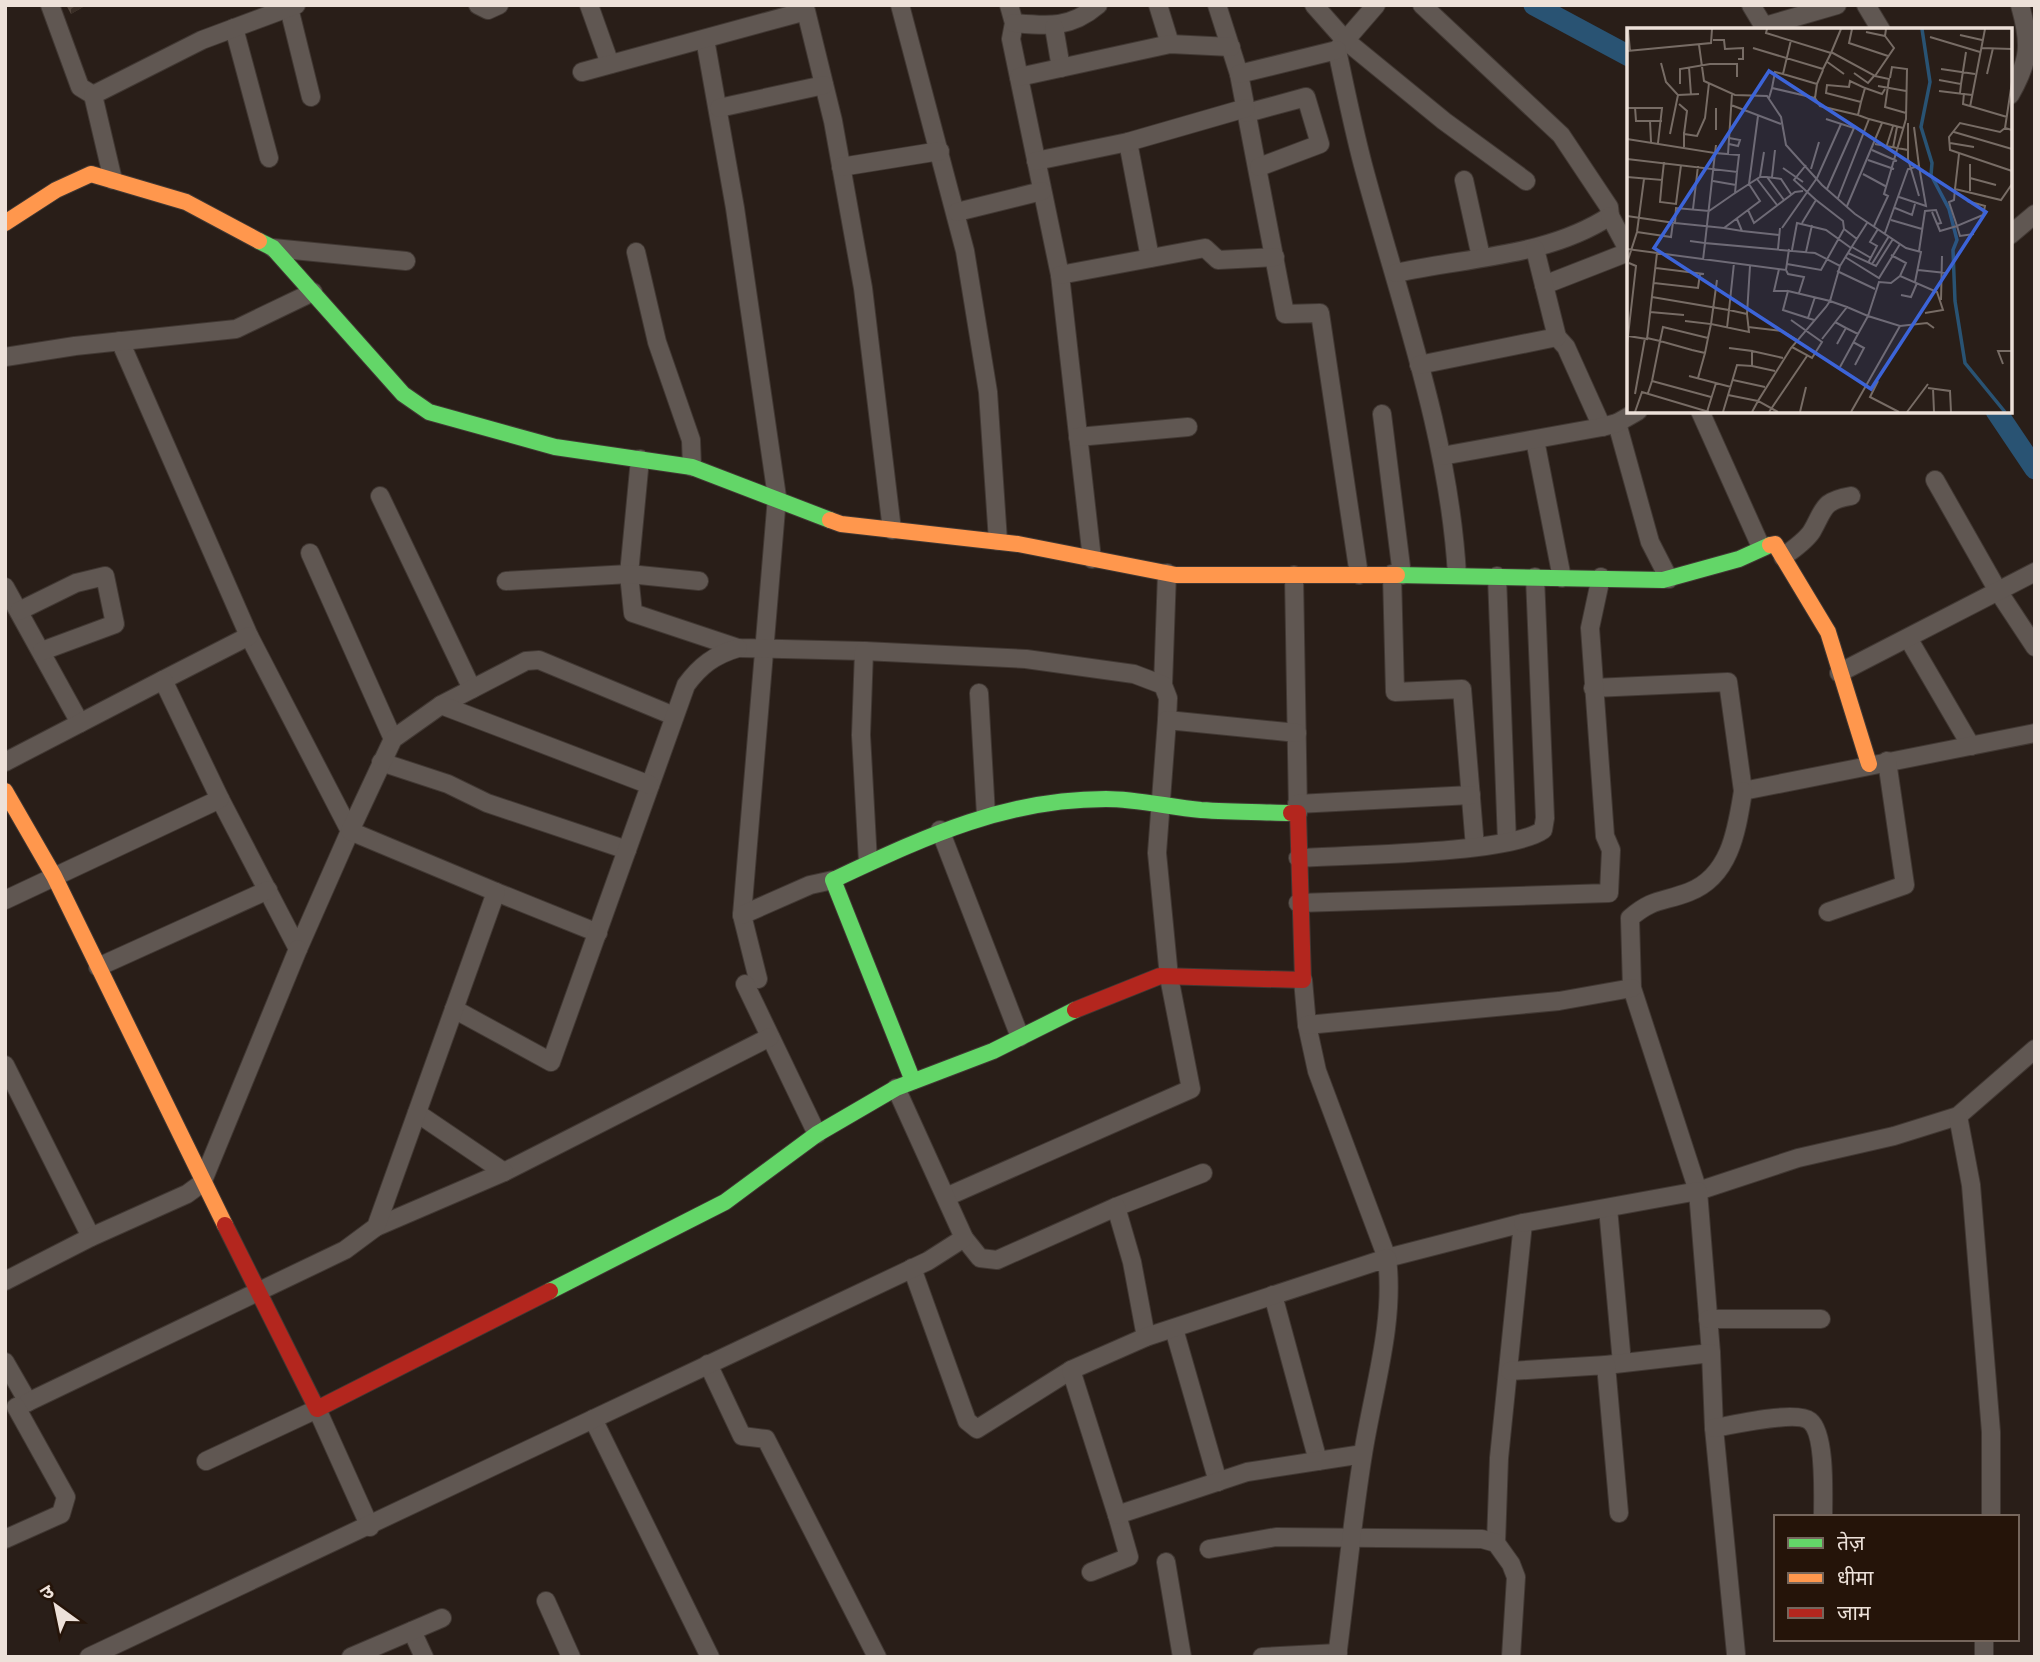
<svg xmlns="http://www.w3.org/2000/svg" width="2040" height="1662" font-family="'PT Sans Narrow','Noto Sans Devanagari',sans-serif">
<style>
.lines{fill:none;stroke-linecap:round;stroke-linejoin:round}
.canal{stroke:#295373;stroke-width:21}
.street-casing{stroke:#413833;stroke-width:20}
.fast-casing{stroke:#413833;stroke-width:18}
.slow-casing{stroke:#413833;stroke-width:18}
.jam-casing{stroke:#413833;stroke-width:18}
.street{stroke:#605752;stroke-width:18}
.fast{stroke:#63d668;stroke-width:16}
.slow{stroke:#ff974d;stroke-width:16}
.jam{stroke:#b3261e;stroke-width:16}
.wall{fill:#52453c}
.shaded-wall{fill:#3a2e26}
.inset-river{fill:none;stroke:#295373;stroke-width:3.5}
.inset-road{fill:none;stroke:#776c65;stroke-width:2}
.view{fill:#3c64d8;fill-opacity:0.15;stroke:#3c64d8;stroke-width:3.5}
.inset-edge{fill:none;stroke:#ede1d9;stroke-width:3.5}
</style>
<rect width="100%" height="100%" fill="#291e18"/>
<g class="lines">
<g class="canal">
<polyline points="1534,5 1629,56"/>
<polyline points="1996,411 2035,469"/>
</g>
<g class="street-casing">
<g id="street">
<polyline points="50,5 80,87 93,95"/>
<polyline points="478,5 488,10 499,5"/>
<polyline points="589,5 610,64"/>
<polyline points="900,5 965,251 988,392 998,541"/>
<polyline points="1009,5 1014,23 1011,39 1060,275 1092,559"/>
<polyline points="1158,5 1170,44"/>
<polyline points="1217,5 1239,74 1285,314 1320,313 1359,575"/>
<polyline points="1314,5 1345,40 1444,121 1526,181"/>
<path d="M1376,5L1337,50C1345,88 1353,127 1363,165C1399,300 1449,434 1457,575"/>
<polyline points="1751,5 1766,30"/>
<polyline points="1866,5 1881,30"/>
<polyline points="289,8 311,97"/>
<path d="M1014,23C1047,26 1070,29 1098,5"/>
<polyline points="1765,26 1837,5"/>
<polyline points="1054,27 1061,68"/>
<polyline points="234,28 269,158"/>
<polyline points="705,39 735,208 777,497 742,915 758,979"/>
<polyline points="582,72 806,11 833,121 863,288 892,530"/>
<polyline points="1239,74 1337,50"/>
<polyline points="1019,77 1170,44 1231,47"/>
<path d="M2010,95C2030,60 2031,44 2020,5"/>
<polyline points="719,108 824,85"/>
<polyline points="1247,113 1306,97 1320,144 1259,167"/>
<polyline points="1128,142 1150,258"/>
<polyline points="1036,161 1128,142 1246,108"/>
<polyline points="841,167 940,151"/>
<polyline points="113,180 93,95 202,40 296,5"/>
<polyline points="1464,180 1481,257"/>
<polyline points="957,212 1042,191"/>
<polyline points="2010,235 2035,214"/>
<polyline points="273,248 406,261"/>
<polyline points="636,252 657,342 691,440 692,467"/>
<path d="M1396,273C1468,257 1547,257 1610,216L1609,207L1561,135L1422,5"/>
<polyline points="1060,275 1205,248 1218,260 1275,257"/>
<polyline points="1544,285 1626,253 1626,246 1610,216"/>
<polyline points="1557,337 1566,347 1602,427"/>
<polyline points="120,341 249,636 350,831 298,949 220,799"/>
<polyline points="5,357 75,346 236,329 313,292"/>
<polyline points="1419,365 1557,337 1535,249"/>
<polyline points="1700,411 1761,547"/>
<polyline points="1382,414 1402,575"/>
<polyline points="1617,423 1650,542 1669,579"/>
<polyline points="1078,437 1188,427"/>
<polyline points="1535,440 1562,578"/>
<polyline points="1442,456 1602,427 1617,423 1638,411"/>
<polyline points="640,459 629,574 633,613 738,648 864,651"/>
<polyline points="1935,480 1998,591 2035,647"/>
<polyline points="380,496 472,689"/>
<polyline points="310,553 393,739"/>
<path d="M1783,557C1792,550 1806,541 1812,531C1825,508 1822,501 1851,496"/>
<polyline points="1392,574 1395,692 1462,689 1475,847"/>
<polyline points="1294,575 1298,813"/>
<polyline points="1497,576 1507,842"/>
<polyline points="506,581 629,574 699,581"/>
<polyline points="5,587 80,723"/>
<polyline points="19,611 76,583 105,576 115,624 42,651"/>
<polyline points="1908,638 1971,746"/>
<polyline points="1839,673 2035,572"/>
<polyline points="163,680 249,636"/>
<polyline points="1163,685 1167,573"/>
<polyline points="1593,688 1728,682 1743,791 2035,733"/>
<polyline points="979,693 986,815"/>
<polyline points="441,705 526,661 539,660 674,716"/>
<polyline points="5,762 163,680 220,799 5,900"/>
<polyline points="381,762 448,784 487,803 627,850"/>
<path d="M1743,791C1737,828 1731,876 1689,892C1663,902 1653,898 1630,918L1632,988L1698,1191L1798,1158L1894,1136L1958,1116L2035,1049"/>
<polyline points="1297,804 1471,795"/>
<polyline points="940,830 1020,1037"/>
<path d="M1298,858C1346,855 1510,854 1543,830L1545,818L1535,577"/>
<polyline points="868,862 861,735 864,651 1026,659 1134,674 1163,685 1168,698 1167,720"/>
<polyline points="496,892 598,933"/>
<polyline points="1298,903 1609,893 1611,850 1605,836 1590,628 1601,577"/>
<polyline points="1828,912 1905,885 1887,761"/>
<polyline points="742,915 810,885 833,880"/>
<polyline points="98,967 268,890"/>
<polyline points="1303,980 1307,1025 1317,1071 1387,1258 1523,1223 1499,1458 1496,1543"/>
<polyline points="745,984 817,1134"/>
<path d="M454,1009L551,1062L686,685C700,666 714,655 738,648"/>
<polyline points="1307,1025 1559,1001 1632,988"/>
<polyline points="5,1065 91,1237"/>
<polyline points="1958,1116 1971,1185 1991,1432 1991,1517"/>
<polyline points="504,1172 770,1037"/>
<polyline points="946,1197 1191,1089 1169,977 1157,853 1167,720 1297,733"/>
<polyline points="1116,1207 1203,1173"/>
<polyline points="1608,1208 1622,1363"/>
<polyline points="1523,1223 1698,1191 1711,1353"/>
<polyline points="376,1227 504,1172 417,1113"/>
<polyline points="964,1238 980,1258 997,1260 1116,1207 1132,1262 1146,1337"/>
<polyline points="912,1268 967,1421 977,1429 1071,1370"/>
<polyline points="5,1281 91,1237 187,1194 202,1183 298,949"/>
<polyline points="1273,1295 1318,1461"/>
<polyline points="1708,1319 1821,1319"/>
<polyline points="1174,1329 1218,1482"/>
<polyline points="5,1362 28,1402 19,1406"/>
<polyline points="708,1364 742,1436 766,1439 877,1657"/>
<polyline points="1606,1365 1711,1353 1714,1428 1736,1654"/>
<polyline points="1510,1371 1606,1365 1619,1513"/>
<polyline points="28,1402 345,1250 376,1227 496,892 350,831 393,739 441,705 650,785"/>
<polyline points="593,1419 710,1657"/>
<path d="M1714,1428C1733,1425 1796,1410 1810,1421C1826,1434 1823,1497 1823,1517"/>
<polyline points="206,1461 317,1409 370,1527"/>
<polyline points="5,1539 61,1514 66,1497 16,1407"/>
<polyline points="1209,1549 1276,1537 1482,1539 1496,1543 1511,1564 1516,1577 1511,1657"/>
<polyline points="1166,1562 1182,1657"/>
<polyline points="1091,1572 1129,1557 1117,1515"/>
<polyline points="546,1601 571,1657"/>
<polyline points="412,1631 424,1657"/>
<polyline points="89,1657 928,1261 964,1238 896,1088"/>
<polyline points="351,1657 442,1618"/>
<polyline points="1262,1657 1338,1653"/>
<path d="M1337,1657C1346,1589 1352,1521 1363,1454C1373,1390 1395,1323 1387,1258L1146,1337L1071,1370L1117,1515L1247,1472L1363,1454"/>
<polyline points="1984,1657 1984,1639"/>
</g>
</g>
<g class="fast-casing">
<g id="fast">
<polyline points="259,241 273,248 403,394 429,412 555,447 692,467 830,520"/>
<polyline points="1397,575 1663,580 1739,559 1770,545"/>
<path d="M913,1081L833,880C923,838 1003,799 1106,799C1137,799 1169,807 1201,810C1231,812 1261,812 1291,813"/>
<polyline points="550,1291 725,1202 817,1134 896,1088 993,1051 1075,1010"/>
</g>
</g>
<g class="slow-casing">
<g id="slow">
<polyline points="5,223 56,190 91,174 186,202 259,241"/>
<polyline points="830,520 841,524 1018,544 1176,575 1397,575"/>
<polyline points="1770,545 1775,544 1828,632 1869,764"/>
<polyline points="5,791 54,876 225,1225"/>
</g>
</g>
<g class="jam-casing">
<g id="jam">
<polyline points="1075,1010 1160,976 1303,980 1298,813 1291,813"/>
<polyline points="225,1225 317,1409 550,1291"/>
</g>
</g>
<use href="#street" class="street"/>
<use href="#fast" class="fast"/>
<use href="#slow" class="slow"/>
<use href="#jam" class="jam"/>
</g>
<polygon class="wall" points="66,5 83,5 83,7 71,14"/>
<polygon class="shaded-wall" points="77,5 83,5 83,7 71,14 71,9"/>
<g transform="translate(1627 28)">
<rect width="385" height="385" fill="#291e18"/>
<path class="inset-river" d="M295,1L303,54L294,99L305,135L304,147L322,181L330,212L326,222L328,273L338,335L378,384"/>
<path class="inset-road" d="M1,1L3,23M140,1L139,5L204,25L214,1M225,1L222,15L261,28M239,4L258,8L259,1M333,7L355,12M303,9L353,24M86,12H97L98,21L116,20V31H111M164,12L156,46L190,56L196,42M72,17L77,53L108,67L140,68L154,89L159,117L195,157L228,186L279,220L294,224L288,254M126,20L196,41L204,25M354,20L385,21M0,23L84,15L85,1M204,24L248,48L267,20L258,8M199,33L217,46M34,35L39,54L51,67L43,106M62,39L64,67M314,41L348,46M227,45L241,55L247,48M360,46L366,20M248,48L262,51L258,79L279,85M312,52L334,56L333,65M385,54L378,100L385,102M53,56V41L83,36H110V49M334,56L339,24M251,58L279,63M145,60L148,44L156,46M238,60L255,66L258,61M312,63L345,67M337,65L336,76L380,89M51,67L72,66M142,70L145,60L188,70L190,56M188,70L193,78L231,87L234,74L199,65L200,57L222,59L223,53L238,60L234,74M52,76L60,83L57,106M104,77L154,96M8,79L9,93H35M343,79L358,1M0,80H35L31,115M89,80V102M199,91L227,100L200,161M242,91L276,100M23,93L24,114M281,95V131L292,168M378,100L373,104L333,95L322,109L323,122L385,143M327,104L385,121M0,111L88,125L78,215L188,225L213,238L224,220L199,202L170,195L165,222M323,115L347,119M102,116L111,118L113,112L102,110M248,116L281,122M57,119V106L70,108L78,90L82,55M259,120L266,98M266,120L270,99M245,122L270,133M101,126L105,66M0,131L110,144L112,127L88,125L89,117M241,132L267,141M343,136V163M179,137L167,152L189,172M156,140L176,154M184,141L192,114M110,144L108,165L122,156L131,88M236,146L260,159M0,149L35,152L37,134M133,149L137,124M140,149L154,151L164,166M145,149L148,122M343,150L369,157M130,151L150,177M35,152L33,174L49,176L54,137M86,153L109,157M328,161L332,126M272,169L299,178L292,138M211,170L242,91L231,87M340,173L358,178L356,187L330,198L322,174L327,172L328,161L374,172L385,156M220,178L255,95M268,180L285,187L288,176M66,181L71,138M121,182L127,195L168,164L176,163M305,184L313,203L330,198L333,208L347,206M0,188L48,195L49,180L82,183L108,165M264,192L295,201M48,195L97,200L133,173L122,156L133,149H140L157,172M175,195L189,172L216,193L217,201M247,198L261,168L257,166L279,91L280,41L265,39L263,50M97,200L115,203L110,191M155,200L190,150L214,96M115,203L152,207M10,204L44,209L46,194M258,205L281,141L292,138L287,99M63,213L78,215L76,232M225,219L244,230M224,220L240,195M0,221L159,242L162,221M151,221L153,200M292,223L298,183L309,182L314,195L310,196M179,224L185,197M221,225L249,238L266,211M264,227L279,235L273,248L310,264L316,282L298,285M218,229L252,250L273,216M0,235L10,204L17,151M241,235L250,218L243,214L251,201M160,236L194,242L217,201L230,211M245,236L262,208M29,240L77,246M152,241L147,263H161M159,242L161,246L177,249L172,265M291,242L319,245M210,243L248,261M273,248L264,255L252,254L241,288L273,298L300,295L307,300M90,252L84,296L122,304L120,286M27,255L71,260L73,246M274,267L284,269L290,255M25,269L102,282L107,235M314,272L315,228M220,279L241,288L231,306M23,284L57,287M181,290L188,269M164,292L195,314L185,330L165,319M58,293L84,296L81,310M208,294L219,300L210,316M121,299L155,303L170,312M100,300L102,282L120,286L123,238M1,308L9,238L2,235M20,310L33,313L65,322L78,325L81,310L36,299L33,313L25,353M195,311L220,279L203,273L213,238M226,314L237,320L228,337M0,315L1,308L20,311L30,225M125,323L156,330M376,336L371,323H385M125,338L148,343M213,339L231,306L219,300M62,348L104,359M71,350L78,325M106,352L138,359M251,353L243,369L272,384M301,360L323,363L324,384M306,360L307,384M21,365L25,353L84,369M8,366L18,310M101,367L131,373L125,384M8,384L15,364L82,384M80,384L89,355M96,384L110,337L125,338V323L102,320M142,384L180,328M151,384L131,373L164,320L199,279L203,273L161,263L156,282L187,292M173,384L179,359M224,384L273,298M280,384L301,356"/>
<path class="view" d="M142,43L359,184L244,361L27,220Z"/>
<rect width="385" height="385" class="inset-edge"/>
</g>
<rect width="2040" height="1662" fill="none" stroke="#ede1d9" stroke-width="14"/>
<rect x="1774" y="1515" width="245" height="126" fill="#251409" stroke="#75665c" stroke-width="2"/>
<rect x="1788" y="1538" width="35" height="10" fill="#63d668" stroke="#75665c" stroke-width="2"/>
<text x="1837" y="1550" font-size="21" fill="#ede1d9">तेज़</text>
<rect x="1788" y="1573" width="35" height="10" fill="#ff974d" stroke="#75665c" stroke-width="2"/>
<text x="1837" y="1585" font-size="21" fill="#ede1d9">धीमा</text>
<rect x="1788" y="1608" width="35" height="10" fill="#b3261e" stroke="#75665c" stroke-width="2"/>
<text x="1837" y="1620" font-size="21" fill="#ede1d9">जाम</text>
<g transform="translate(56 1606) rotate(327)" stroke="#251409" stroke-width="5" paint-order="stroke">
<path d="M0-5L12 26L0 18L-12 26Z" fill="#ede1d9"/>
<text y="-10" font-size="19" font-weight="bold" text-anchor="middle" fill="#ede1d9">उ</text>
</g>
</svg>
